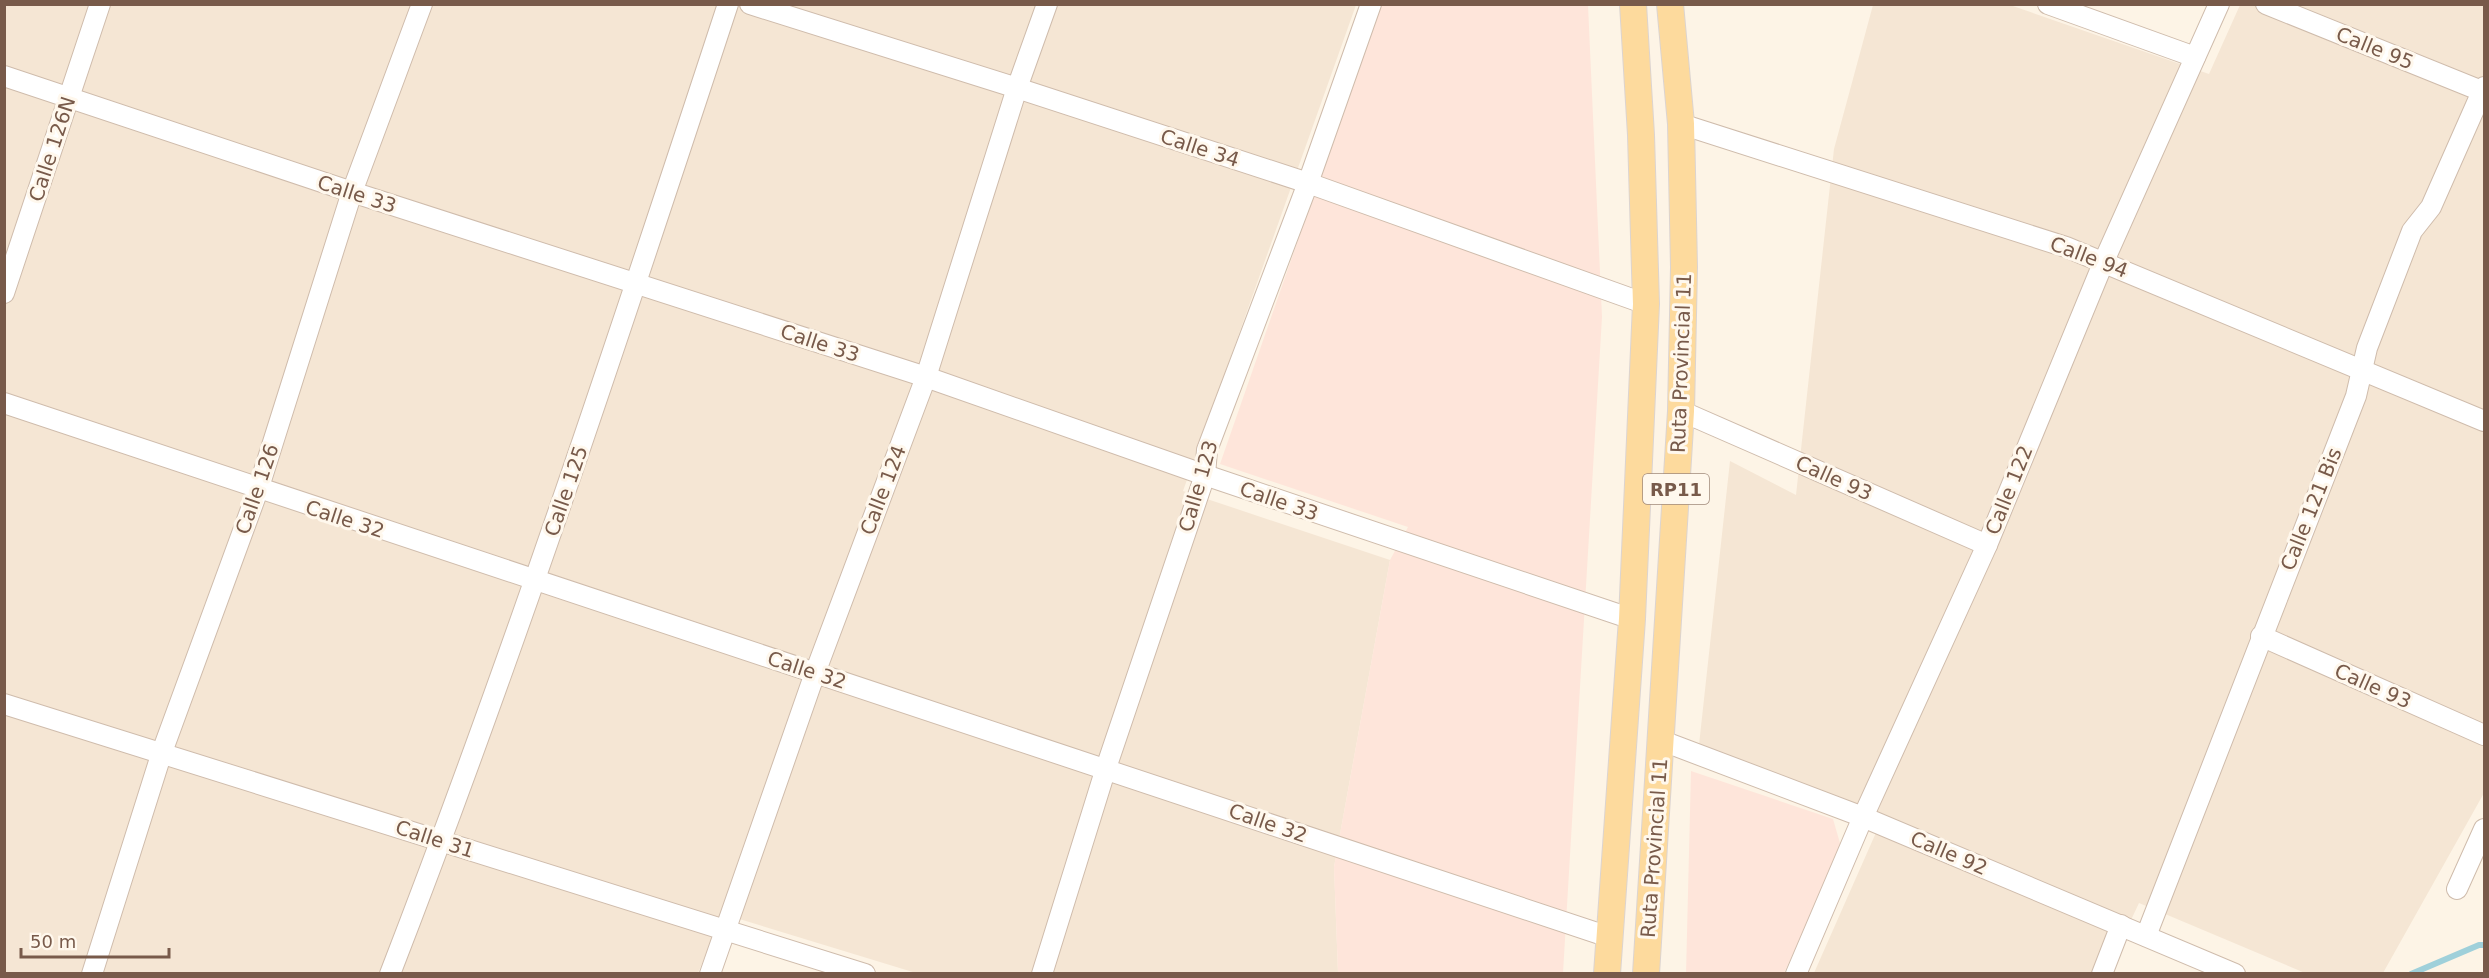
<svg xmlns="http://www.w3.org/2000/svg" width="2489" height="978" font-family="'DejaVu Sans',sans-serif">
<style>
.residential{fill:#f5e6d4}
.commercial{fill:#fee5da}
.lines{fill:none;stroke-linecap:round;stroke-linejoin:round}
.stream{stroke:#9fd0da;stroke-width:6}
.minor-casing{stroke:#cfbcac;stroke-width:22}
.major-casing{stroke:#dcd4d0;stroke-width:28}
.minor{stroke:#fff;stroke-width:20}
.major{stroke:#fdda9d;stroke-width:26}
.labels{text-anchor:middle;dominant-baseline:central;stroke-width:6;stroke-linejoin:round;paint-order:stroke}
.shield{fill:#fff8ed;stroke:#a0897b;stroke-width:1.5}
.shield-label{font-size:18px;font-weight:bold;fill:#785a4a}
.street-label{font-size:20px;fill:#785a4a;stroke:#fff8ed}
</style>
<rect width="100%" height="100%" fill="#fdf4e6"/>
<g class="residential">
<polygon points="5,5 1356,5 1183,491 1390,560 1334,867 1338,973 916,973 723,914 698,973 5,974"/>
<polygon points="1873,5 2010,5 2209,74 2240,5 2484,5 2484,793 2383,973 2305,973 2139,903 2106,973 1814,973 1882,819 1699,745 1730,461 1796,495 1834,149"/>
</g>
<g class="commercial">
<polygon points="1380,5 1588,5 1602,317 1563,973 1338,973 1334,867 1390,560 1408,527 1220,464"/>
<polygon points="1691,771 1833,819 1842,850 1784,973 1686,974"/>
</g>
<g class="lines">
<polyline class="stream" points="2411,974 2479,945 2484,945"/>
<g class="minor-casing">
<g id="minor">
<polyline points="750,4 1017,88 1308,183 1646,304"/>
<polyline points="2048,4 2195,57"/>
<polyline points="2266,4 2484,92"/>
<polyline points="4,76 352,192 926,377 1205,475 1632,619"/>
<polyline points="1681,124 2066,247 2484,421"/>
<polyline points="4,293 100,4"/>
<path d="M4,403C538,586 1075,758 1609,937"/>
<polyline points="1681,411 1987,545"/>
<polyline points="2261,636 2484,735"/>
<polyline points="4,704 865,974"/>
<polyline points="1660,740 1863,817 2235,974"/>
<polyline points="2457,889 2484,829"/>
<polyline points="2146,936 2356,396 2367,348 2412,231 2431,207 2484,87"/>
<polyline points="92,974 162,752 258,490 352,192 422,4"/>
<path d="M390,974C514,654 621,330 728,4"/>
<polyline points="710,974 815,673 926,377 1017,88 1047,4"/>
<polyline points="1042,974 1106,768 1205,475 1207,450 1308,183 1371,4"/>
<polyline points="1796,974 1863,817 1987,545 2104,261 2219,4"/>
<polyline points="2102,974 2121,925"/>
</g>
</g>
<g class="major-casing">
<g id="major">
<polyline points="1607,974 1632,619 1646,304 1641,135 1633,4"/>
<polyline points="1646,974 1681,411 1684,267 1681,124 1670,4"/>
</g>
</g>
<use href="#minor" class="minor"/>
<use href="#major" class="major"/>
</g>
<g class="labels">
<rect class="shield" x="1643" y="474" width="66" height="30" rx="4.5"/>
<g class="shield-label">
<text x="1676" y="489">RP11</text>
</g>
<g class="street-label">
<text transform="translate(2375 48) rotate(22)">Calle 95</text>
<text transform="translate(1200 148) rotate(18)">Calle 34</text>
<text transform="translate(52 149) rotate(-72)">Calle 126N</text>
<text transform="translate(357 194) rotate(18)">Calle 33</text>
<text transform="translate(2089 257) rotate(21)">Calle 94</text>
<text transform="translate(820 343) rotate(18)">Calle 33</text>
<text transform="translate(1681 363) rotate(-88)">Ruta Provincial 11</text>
<text transform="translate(1834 478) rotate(24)">Calle 93</text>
<text transform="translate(1198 486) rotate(-74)">Calle 123</text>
<text transform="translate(257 489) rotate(-71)">Calle 126</text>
<text transform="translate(883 490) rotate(-69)">Calle 124</text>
<text transform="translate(2009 490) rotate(-68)">Calle 122</text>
<text transform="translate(566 491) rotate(-71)">Calle 125</text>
<text transform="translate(1279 501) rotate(19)">Calle 33</text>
<text transform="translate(2311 509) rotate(-68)">Calle 121 Bis</text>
<text transform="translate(345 519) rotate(18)">Calle 32</text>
<text transform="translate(807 670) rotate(18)">Calle 32</text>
<text transform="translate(2373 686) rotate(24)">Calle 93</text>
<text transform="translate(1268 823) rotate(19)">Calle 32</text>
<text transform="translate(435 839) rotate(18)">Calle 31</text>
<text transform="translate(1654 848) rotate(-86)">Ruta Provincial 11</text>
<text transform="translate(1949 853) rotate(23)">Calle 92</text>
</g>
</g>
<rect width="2489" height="978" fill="none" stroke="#785a4a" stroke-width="12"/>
<path d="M21 948v9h148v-9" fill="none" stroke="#785a4a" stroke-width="3"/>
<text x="30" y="948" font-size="18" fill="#785a4a" stroke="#fff8ed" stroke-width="4.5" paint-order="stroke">50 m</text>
</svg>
